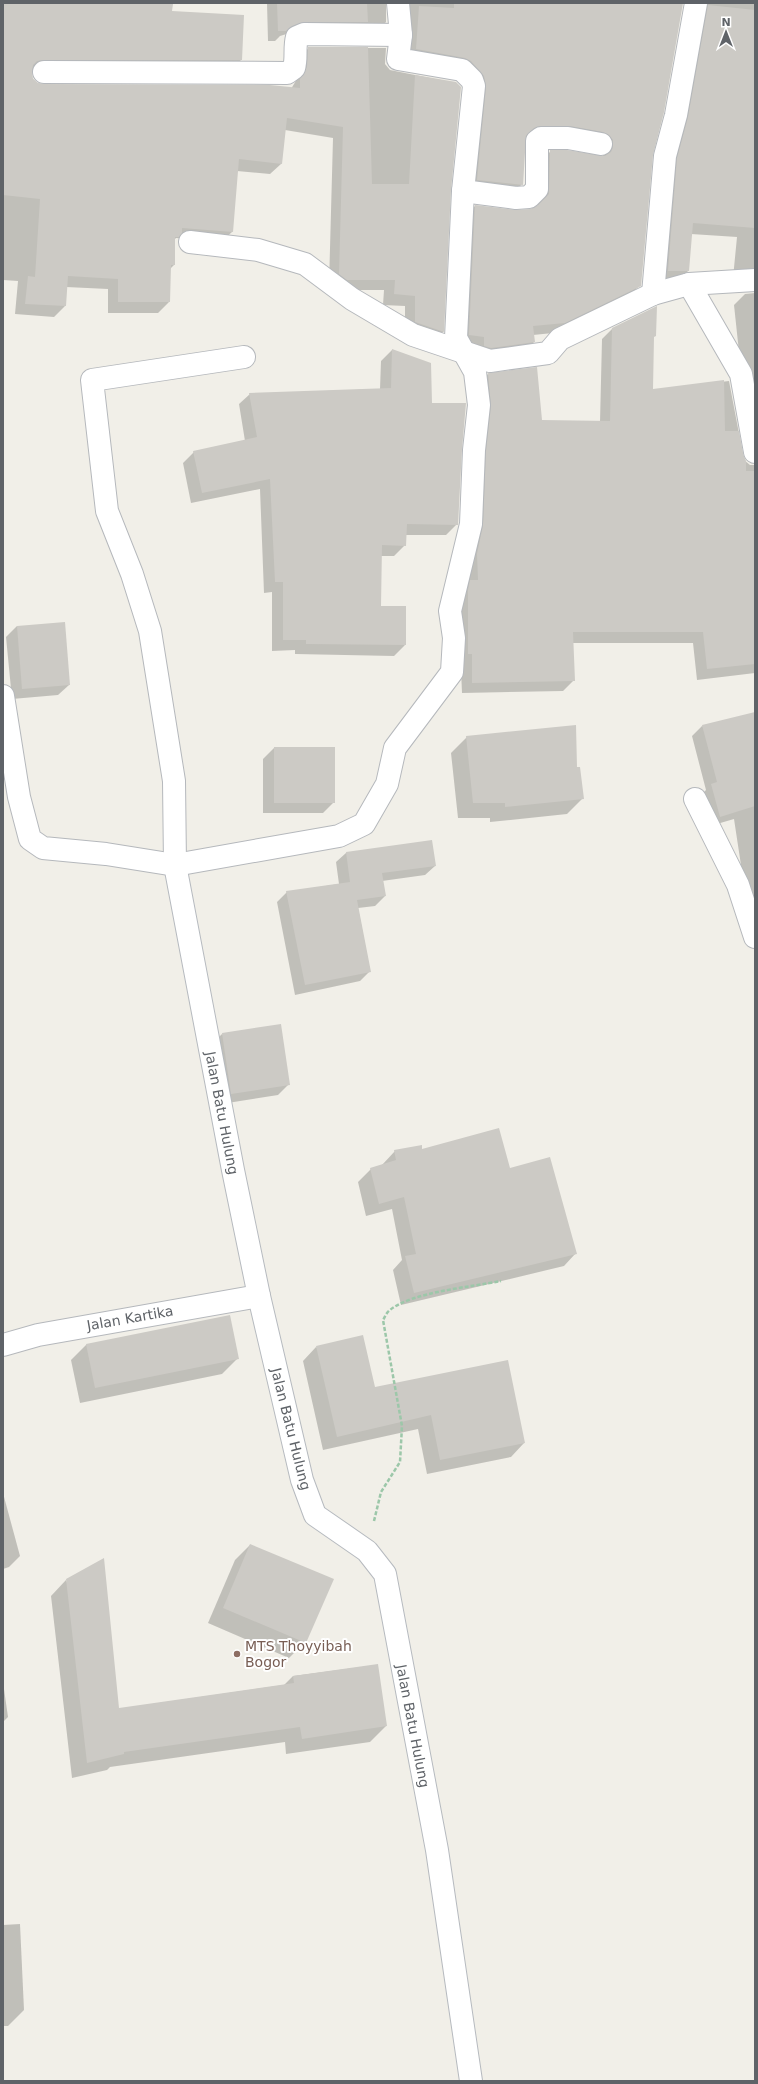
<svg xmlns="http://www.w3.org/2000/svg" width="758" height="2084" font-family="'DejaVu Sans',sans-serif">
<style>
.shadow{fill:#0003}
.building{fill:#cccac5}
.lines{fill:none;stroke-linecap:round;stroke-linejoin:round}
.street-casing{stroke:#b5b8bc;stroke-width:24}
.secondary-casing{stroke:#b6babf;stroke-width:24}
.path{stroke:#9cc7a9;stroke-width:2.5;stroke-dasharray:4 2;stroke-linecap:butt}
.street{stroke:#fff;stroke-width:22}
.secondary{stroke:#fff;stroke-width:22}
.education-dot{fill:#8d6e63;stroke:#fff;stroke-width:1.5}
.labels{text-anchor:middle;dominant-baseline:central;stroke-width:4;stroke-linejoin:round;paint-order:stroke}
.street-label{font-size:14px;fill:#5f6368;stroke:#fff}
.education-label{font-size:14px;fill:#785e54;stroke:#fff;text-anchor:start}
</style>
<rect width="100%" height="100%" fill="#f1efe8"/>
<g class="shadow">
<polygon points="3,3 121,3 171,12 241,60 230,71 31,70 32,78 37,83 44,86 291,89 297,79 298,58 309,48 386,48 385,64 390,70 455,83 443,332 432,342 405,332 405,306 383,305 384,290 336,290 329,285 333,138 285,130 281,164 270,174 237,171 232,232 221,242 176,238 174,240 174,265 170,269 169,302 158,313 108,313 108,289 66,287 65,306 54,317 15,314 18,281 3,280"/>
<polygon points="267,3 386,3 386,22 376,33 293,32 280,36 275,41 268,41"/>
<polygon points="394,3 669,3 652,155 640,285 629,296 553,333 533,335 534,342 523,353 480,358 458,345 465,217 475,206 517,211 530,210 538,205 539,162 550,152 567,152 603,157 602,150 529,136 525,137 522,184 512,195 467,191 476,98 460,72 402,59"/>
<polygon points="691,3 755,3 755,284 733,278 737,237 691,234 688,271 678,282 657,281"/>
<polygon points="755,293 755,450 742,380 734,305 745,294"/>
<polygon points="612,329 653,337 652,390 729,381 744,460 750,465 755,465 755,673 697,680 693,643 572,643 574,680 563,691 462,693 458,601 478,385 488,374 541,421 600,422 602,339"/>
<polygon points="392,350 461,449 457,524 446,535 406,535 405,545 394,556 381,556 380,607 405,645 394,656 295,654 295,650 272,651 272,592 264,593 260,489 191,503 183,463 194,452 245,441 239,404 250,394 380,389 381,361"/>
<polygon points="17,626 69,685 58,695 12,699 6,637"/>
<polygon points="702,726 755,747 755,941 749,918 734,819 710,826 701,795 706,790 692,736"/>
<polygon points="467,737 576,769 583,798 567,814 490,822 490,818 458,818 451,753"/>
<polygon points="274,748 334,802 323,813 263,813 263,759"/>
<polygon points="346,853 435,866 425,875 382,881 385,896 375,906 358,908 370,971 360,981 295,995 277,902 287,892 339,884 336,862"/>
<polygon points="222,1034 289,1084 278,1095 221,1104 211,1045"/>
<polygon points="422,1150 509,1169 576,1253 564,1266 401,1305 393,1270 402,1260 392,1209 366,1216 358,1182 371,1169 382,1165 395,1151"/>
<polygon points="86,1345 238,1358 222,1374 80,1403 71,1360"/>
<polygon points="316,1347 375,1388 524,1443 511,1457 427,1474 418,1429 323,1450 303,1361"/>
<polygon points="3,1493 20,1556 9,1567 3,1569"/>
<polygon points="250,1545 305,1642 289,1658 208,1623 235,1560"/>
<polygon points="66,1580 118,1709 284,1685 293,1676 377,1665 386,1726 370,1742 286,1754 285,1742 110,1767 107,1770 72,1778 51,1596"/>
<polygon points="3,1682 8,1717 3,1722"/>
<polygon points="20,1924 24,2010 8,2026 3,2026 3,1925"/>
</g>
<g class="building">
<polygon points="3,3 173,4 172,11 244,15 242,60 44,60 37,61 33,65 32,72 33,79 38,83 44,84 270,85 300,88 300,79 307,67 308,47 368,47 372,184 409,184 415,75 456,82 461,87 451,190 444,332 415,322 415,296 394,294 395,280 347,280 339,274 343,127 287,118 282,164 239,159 233,232 182,228 182,233 179,237 175,237 175,265 171,265 170,302 118,302 118,279 68,276 66,306 25,304 28,276 35,277 40,199 3,195"/>
<polygon points="277,3 367,3 368,22 304,22 292,26 286,31 278,31"/>
<polygon points="454,3 683,3 664,112 653,155 641,286 565,323 533,326 535,342 491,348 484,346 484,337 469,335 475,205 517,210 530,209 537,206 549,194 550,150 567,150 605,156 611,152 613,147 613,140 609,135 603,132 570,126 541,126 534,128 526,136 523,185 477,180 486,87 484,76 471,61 465,58 416,49 419,6 454,8"/>
<polygon points="708,5 755,10 755,228 693,223 689,271 668,271 677,158 688,117"/>
<polygon points="657,306 656,336 654,337 653,389 724,380 725,431 739,431 743,454 746,461 746,471 754,471 755,664 707,669 703,632 573,632 575,681 472,683 472,654 468,654 468,590 470,580 478,580 477,554 483,525 486,451 491,406 488,373 537,367 542,420 610,421 612,328"/>
<polygon points="392,349 431,363 432,403 466,403 462,449 458,525 407,524 406,546 382,545 381,606 406,606 406,645 306,644 306,640 283,640 283,582 275,582 270,479 202,493 193,451 257,437 249,393 391,388"/>
<polygon points="65,622 70,685 22,689 17,626"/>
<polygon points="755,712 755,806 720,817 711,784 717,782 702,725"/>
<polygon points="576,725 577,767 580,767 584,799 505,807 505,803 473,803 466,736"/>
<rect x="274" y="747" width="61" height="56"/>
<polygon points="432,840 436,866 382,873 386,896 357,900 371,972 305,985 286,891 350,882 346,852"/>
<polygon points="281,1024 290,1085 231,1094 222,1033"/>
<polygon points="499,1128 510,1168 550,1157 577,1254 414,1293 405,1256 416,1254 404,1197 379,1204 370,1168 396,1160 394,1150 422,1145 422,1149"/>
<polygon points="230,1315 239,1359 95,1388 86,1344"/>
<polygon points="363,1335 375,1387 508,1360 525,1443 440,1460 431,1415 337,1437 316,1346"/>
<polygon points="250,1544 334,1579 306,1643 223,1608"/>
<polygon points="104,1558 119,1708 294,1683 293,1676 378,1664 387,1726 302,1739 300,1727 124,1752 124,1754 87,1763 66,1579"/>
</g>
<g class="lines">
<g class="street-casing">
<g id="street">
<path d="M44,72L287,73L294,68C297,58 294,48 297,37L304,34L401,35"/>
<polyline points="463,191 516,198 529,197 537,189 537,141 541,138 568,138 601,144"/>
<polyline points="190,242 258,250 305,264 352,299 413,335 490,361 548,353 560,339 653,294 689,284 755,280"/>
<polyline points="689,284 741,374 755,452"/>
<polyline points="653,294 665,156 676,115 696,3"/>
<polyline points="3,696 19,797 30,839 43,848 106,854 175,865 339,836 364,824 387,784 395,748 452,672 454,638 450,611 471,524 474,450 479,405 475,372 456,338 463,191 474,86 472,80 462,70 398,59 401,35 398,3"/>
<polyline points="695,799 738,885 755,937"/>
<polyline points="175,865 174,781 150,631 132,574 107,511 92,380 244,357"/>
<polyline points="3,1345 38,1335 259,1296"/>
</g>
</g>
<g class="secondary-casing">
<polyline id="secondary" points="175,865 233,1170 259,1296 302,1480 315,1515 367,1551 385,1574 437,1850 471,2081"/>
</g>
<path class="path" d="M374,1521L381,1492L400,1462L402,1426L383,1320C385,1317 386,1313 390,1310C412,1292 471,1287 501,1281"/>
<use href="#street" class="street"/>
<use href="#secondary" class="secondary"/>
</g>
<circle class="education-dot" cx="237" cy="1654" r="4"/>
<g class="labels">
<g class="street-label">
<text transform="translate(222 1113) rotate(79)">Jalan Batu Hulung</text>
<text transform="translate(130 1318) rotate(-10)">Jalan Kartika</text>
<text transform="translate(291 1429) rotate(76)">Jalan Batu Hulung</text>
<text transform="translate(413 1726) rotate(79)">Jalan Batu Hulung</text>
</g>
<g class="education-label">
<text x="245" y="1646">MTS Thoyyibah<tspan x="245" dy="16">Bogor</tspan></text>
</g>
</g>
<rect width="758" height="2084" fill="none" stroke="#5f6368" stroke-width="8"/>
<g transform="translate(726 32)" stroke="#ffffff" stroke-width="3" paint-order="stroke">
<path d="M0-3L7 15L0 10L-7 15Z" fill="#5f6368"/>
<text y="-6" font-size="11" font-weight="bold" text-anchor="middle" fill="#5f6368">N</text>
</g>
</svg>
